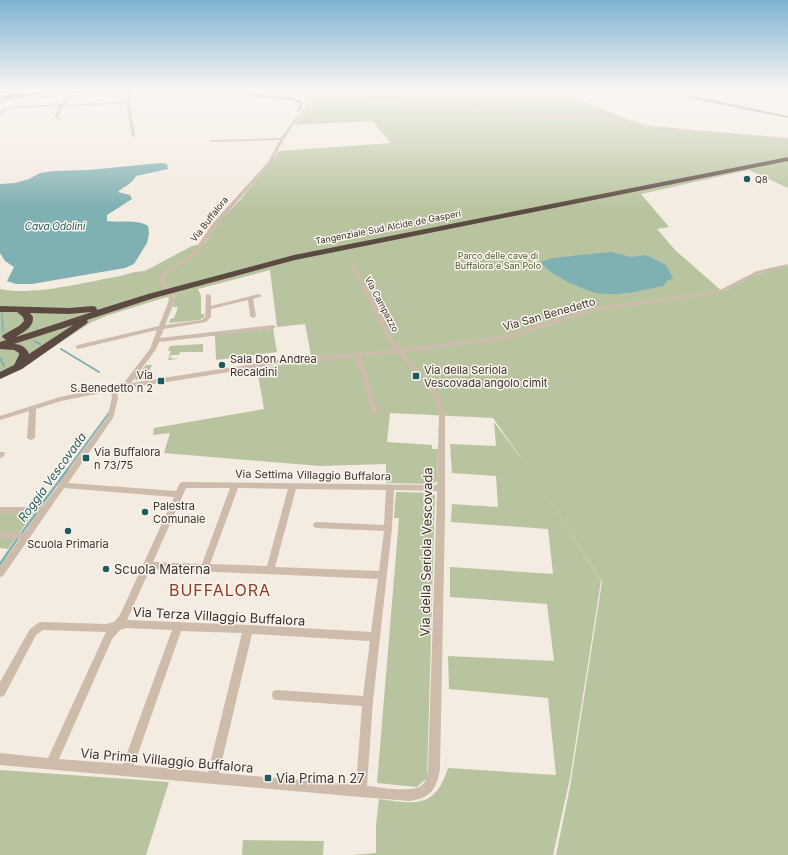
<svg xmlns="http://www.w3.org/2000/svg" width="788" height="855" font-family="Inter,sans-serif">
<style>
.green{fill:#b8c4a0}
.water{fill:#7fb0b2}
.lines{fill:none;stroke-linecap:round;stroke-linejoin:round}
.stream-far2{stroke:#7fb0b2;stroke-width:1.5}
.stream-far1{stroke:#7fb0b2;stroke-width:2}
.stream{stroke:#7fb0b2;stroke-width:2.5}
.street{fill:#cdbbac;fill-rule:evenodd}
.secondary{fill:#a18a7d;fill-rule:evenodd}
.highway{fill:#5c4a42;fill-rule:evenodd}
.rail-casing{stroke:#3b302b;stroke-width:1.5}
.rail{stroke:#fbf5ee;stroke-width:1;stroke-dasharray:2.5;stroke-linecap:butt}
.poi-dot{fill:#1f5a5e;stroke:#fbf5ee;stroke-width:1.5}
.labels{text-anchor:middle;dominant-baseline:central;stroke-width:3;stroke-linejoin:round;paint-order:stroke}
.far-poi-label{font-size:9px;fill:#3b302b;stroke:#fbf5ee;text-anchor:start}
.far-street-label{font-size:9px;fill:#3b302b;stroke:#fbf5ee}
.far-park-label{font-size:9px;fill:#4a5a2e;stroke:#fbf5ee}
.far-water-label{font-size:10px;font-style:italic;fill:#1f5a5e;stroke:#fbf5ee}
.street-label{font-size:11px;fill:#3b302b;stroke:#fbf5ee}
.poi-label{font-size:11px;fill:#3b302b;stroke:#fbf5ee;text-anchor:start}
.water-label{font-size:12px;font-style:italic;fill:#1f5a5e;stroke:#fbf5ee}
.near-street-label{font-size:13px;fill:#3b302b;stroke:#fbf5ee}
.near-poi-label{font-size:13px;fill:#3b302b;stroke:#fbf5ee;text-anchor:start}
.near-quarter-label{font-size:16px;letter-spacing:1px;fill:#8c3b22;stroke:#fbf5ee}
</style>
<rect width="100%" height="100%" fill="#f4ebe1"/>
<g class="green">
<polygon points="0,90 31,90 30,91 36,92 99,90 71,93 72,91 38,92 37,95 67,93 65,96 5,100 0,103"/>
<path d="M226,90H557L646,127L788,139V188L749,170L641,194L669,227L657,229L675,250L723,292L752,277L769,270L788,266V855H556L570,787L602,582L527,465L601,581L570,778L553,855H353L376,853V825L379,799C415,804 435,809 448,768L556,775L548,698L449,689L448,656L554,661L547,604L450,597V567L553,574L548,529L451,522L452,504L498,507L496,476L452,473L450,444L496,446L494,422L524,462L493,418L390,413L387,442L432,445V449H438L437,481L433,484L386,483V464L320,466L164,453L170,433L153,435L154,428L264,409L257,369L298,362L308,406L297,357L311,355L305,324L277,327L270,270L160,299L106,316L90,323L21,368L0,379V289C33,296 82,283 115,277C126,275 135,271 145,271L192,246L205,243L219,222L241,199L279,151L391,143L372,121L294,125L310,107L311,103L308,97Z"/>
<polygon points="198,289 201,296 201,314 204,314 204,317 200,320 169,323 170,319 174,318 178,307 173,307 175,295"/>
<polygon points="273,329 277,352 216,360 215,335"/>
<polygon points="203,344 203,352 180,352 179,355 171,355 170,358 178,359 168,360 171,351 168,351 170,346"/>
<polygon points="146,365 152,365 146,376 153,376 152,378 137,380 134,379"/>
<polygon points="396,492 433,493 435,495 427,778 417,787 377,783 399,518 394,518"/>
<polygon points="0,511 34,512 8,549 0,548"/>
<polygon points="0,770 169,782 146,855 0,855"/>
<polygon points="243,840 324,841 323,855 242,855"/>
</g>
<g class="water">
<path d="M161,163L167,164L168,169L136,176C130,186 125,185 118,192L130,195L132,199L107,215V221C120,223 136,219 148,226L149,234L147,243L134,264L125,268L32,284H16L7,281L14,267L5,261L0,253V184L15,183L29,179L40,173L54,171L88,170Z"/>
<path d="M611,252L631,257L645,255L650,257L666,265L673,278L667,281L663,286C644,290 625,295 605,294C590,294 548,275 541,262L552,258Z"/>
</g>
<g class="lines">
<polyline class="stream-far2" points="2,313 3,332"/>
<g class="stream-far1">
<polyline points="34,341 40,344"/>
<polyline points="61,349 99,372"/>
<polyline points="0,358 4,366"/>
<polyline points="67,470 109,413"/>
</g>
<g class="stream">
<polyline points="39,508 68,469"/>
<polyline points="21,534 37,512"/>
<polyline points="0,564 18,538"/>
</g>
<g class="street">
<polygon points="45,90 57,90 20,93 19,92"/>
<path d="M102,90L105,93L128,90L142,92L141,94L130,92L132,116L135,137L132,136L128,116L127,103L63,107L58,116L61,119L59,120L54,116L60,106L8,109L0,115V112L7,107L62,104L67,95L95,92ZM127,92V101L64,105L69,97Z"/>
<path d="M222,90L301,94L297,90H299L304,94H341L367,100L393,103L612,119L632,121L652,126L788,138V140L652,128L632,123L612,121L393,105L367,102L341,96H306L310,107L297,120L284,139L271,163L217,225L197,254L167,274C159,287 175,289 175,300L165,325L202,320L205,317L206,295L208,294L211,296V306L259,294L262,296L253,299L256,316L255,317L253,318L250,316L248,300L211,309V317L206,322L164,329L160,338L273,325L276,327L273,329L159,342L156,349L131,383L291,358L394,350L388,340L350,264L352,263L354,264L394,340L400,349L493,337L513,333L590,308L720,290L757,271L788,264V266L761,273L721,293L591,312L514,337L493,341L403,353L439,395L445,415V514L440,769C436,790 431,798 409,801L361,797L0,765V753L48,758L106,632L43,630L36,635L4,696L0,697V682L30,629L38,623L41,622L106,624L114,622L120,615L174,497L64,488L3,576L0,577V566L20,539L0,537V531L24,533L38,513H0V507H42L58,486V483L60,482L107,418L112,398L111,391L61,401L36,409L35,438L31,440L27,438L29,411L0,420V416L60,397L123,384L150,349L157,330L78,349L75,347L78,345L159,326L169,300C169,288 154,288 162,273L193,252L213,223L268,162L280,140L212,142L210,141L212,140L281,138L295,118L306,107L305,97L303,96L223,91ZM397,353L434,396L439,415L437,485L183,482L180,483L176,491L68,483L113,418L118,398L117,390L291,362L355,357L373,413L376,415L379,413L361,356ZM186,488H230L202,564L153,562ZM238,488L288,489L267,566L210,564ZM296,489L386,490L384,525L317,522L314,523L313,525L314,527L317,528L384,531L379,571L275,567ZM394,490L437,491L428,769C427,774 427,780 423,784C415,794 380,787 367,786L373,701L392,528ZM150,569L378,579L371,632L248,625L127,620ZM126,628L172,630L123,764L59,759L112,639L120,630ZM181,631L242,633L208,772L134,765ZM252,634L370,641L363,696L277,690L273,691L272,695L273,699L277,700L362,706L356,785L219,773Z"/>
<polygon points="0,452 4,452 5,454 3,457 0,458"/>
</g>
<g class="secondary">
<polygon points="21,90 21,93 15,97 0,101 0,99 13,95 18,92 0,93 0,91"/>
<polygon points="659,90 665,90 788,116 788,118 708,102"/>
</g>
<path class="highway" d="M788,157V161L295,260L154,298L87,320L88,322L86,324L22,369L0,379V372L14,365L19,355V353L14,350L0,349V342L6,340L2,337L3,335L19,326L24,321L23,317L17,312H0V306L69,308L93,306L96,307L97,310L148,294L294,255ZM92,312L16,337C24,332 34,327 33,317L30,313L69,314ZM73,325L29,354C27,348 21,344 14,344Z"/>
<g class="rail-casing">
<g id="rail">
<polyline points="200,90 292,99 302,103 298,111"/>
<polyline points="0,96 113,90"/>
</g>
</g>
<use href="#rail" class="rail"/>
</g>
<linearGradient id="sky" x2="0" y2="1"><stop stop-color="#7eb2d2"/><stop offset="0.43" stop-color="#faf6f2"/><stop offset="1" stop-color="#faf6f2" stop-opacity="0"/></linearGradient>
<rect width="788" height="209" fill="url(#sky)"/>
<g class="poi-dot">
<circle cx="747" cy="179" r="4"/>
<circle cx="222" cy="365" r="4"/>
<rect x="412" y="372" width="8" height="8" rx="2"/>
<rect x="157" y="377" width="8" height="8" rx="2"/>
<rect x="82" y="454" width="8" height="8" rx="2"/>
<circle cx="145" cy="512" r="4"/>
<circle cx="68" cy="531" r="4"/>
<circle cx="106" cy="569" r="4"/>
<rect x="264" y="774" width="8" height="8" rx="2"/>
</g>
<g class="labels">
<g class="far-poi-label">
<text x="755" y="179">Q8</text>
</g>
<g class="far-street-label">
<text transform="translate(209 219) rotate(-52)">Via Buffalora</text>
<text transform="translate(388 227) rotate(-11)">Tangenziale Sud Alcide de Gasperi</text>
<text transform="translate(382 304) rotate(62)">Via Campazzo</text>
</g>
<g class="far-park-label">
<text x="498" y="255">Parco delle cave di<tspan x="498" dy="10">Buffalora e San Polo</tspan></text>
</g>
<g class="far-water-label">
<text x="55" y="226">Cava Odolini</text>
</g>
<g class="street-label">
<text transform="translate(549 314) rotate(-16)">Via San Benedetto</text>
<text transform="translate(313 475) rotate(1)">Via Settima Villaggio Buffalora</text>
</g>
<g class="poi-label">
<text x="230" y="359">Sala Don Andrea<tspan x="230" dy="13">Recaldini</tspan></text>
<text x="424" y="370">Via della Seriola<tspan x="424" dy="13">Vescovada angolo cimit</tspan></text>
<text x="153" y="375" text-anchor="end">Via<tspan x="153" dy="13">S.Benedetto n 2</tspan></text>
<text x="94" y="452">Via Buffalora<tspan x="94" dy="13">n 73/75</tspan></text>
<text x="153" y="506">Palestra<tspan x="153" dy="13">Comunale</tspan></text>
<text x="68" y="544" text-anchor="middle">Scuola Primaria</text>
</g>
<g class="water-label">
<text transform="translate(52 477) rotate(-54)">Roggia Vescovada</text>
</g>
<g class="near-street-label">
<text transform="translate(426 552) rotate(-89)">Via della Seriola Vescovada</text>
<text transform="translate(219 616) rotate(3)">Via Terza Villaggio Buffalora</text>
<text transform="translate(167 760) rotate(5)">Via Prima Villaggio Buffalora</text>
</g>
<g class="near-poi-label">
<text x="114" y="569">Scuola Materna</text>
<text x="276" y="778">Via Prima n 27</text>
</g>
<g class="near-quarter-label">
<text x="220" y="590">BUFFALORA</text>
</g>
</g>
</svg>
